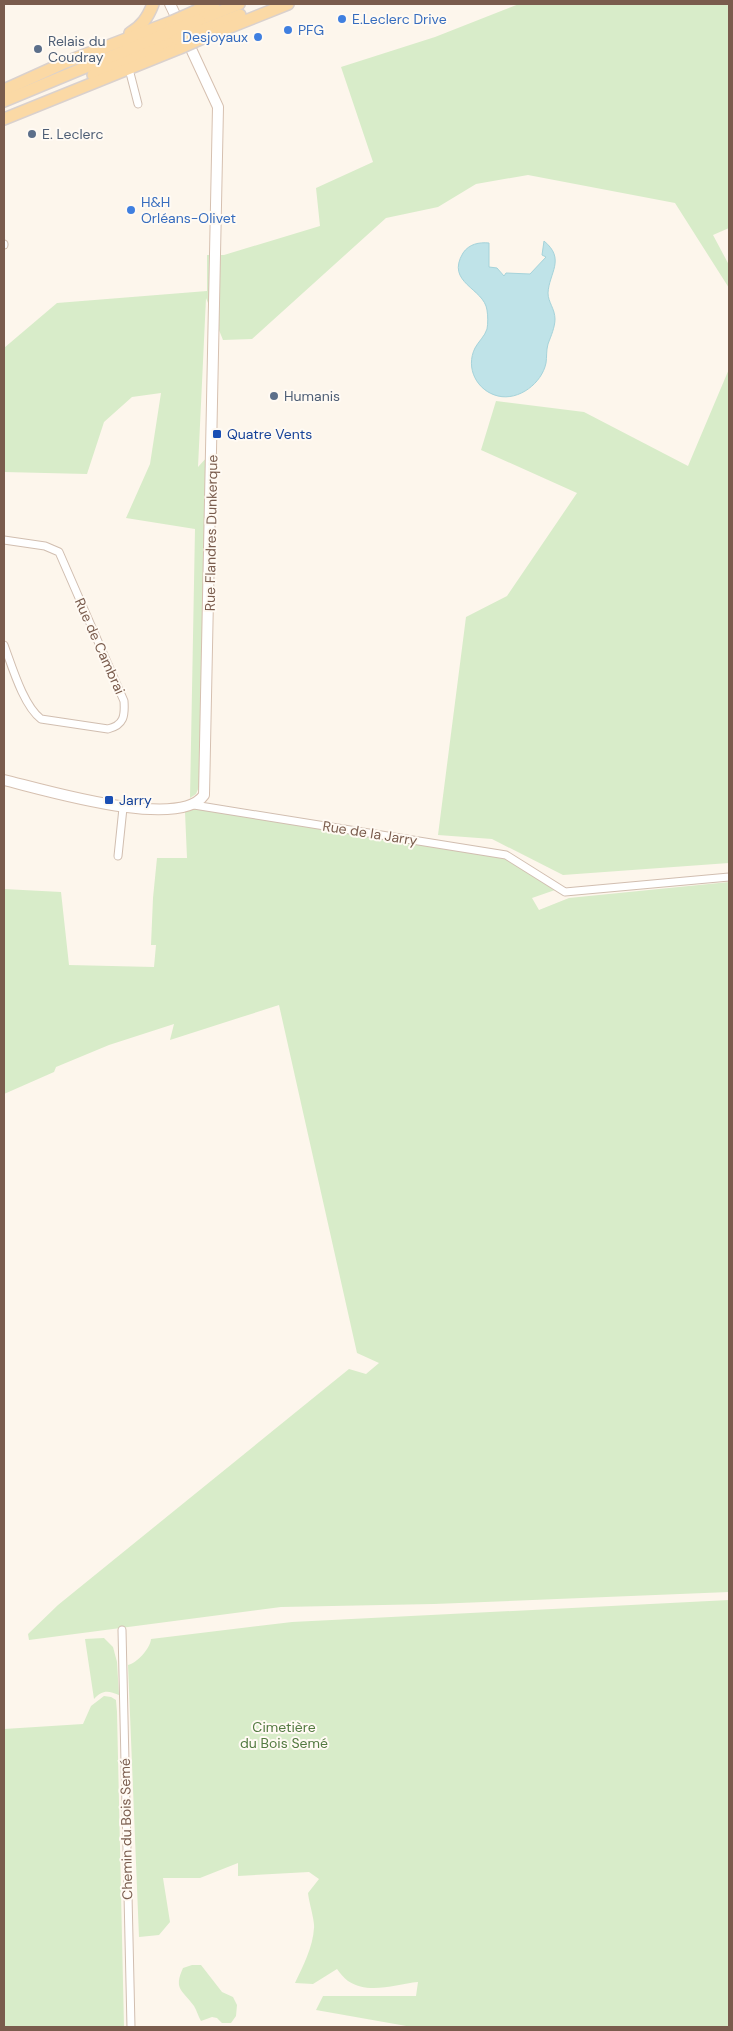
<svg xmlns="http://www.w3.org/2000/svg" width="733" height="2031" font-family="'DM Sans',sans-serif">
<style>
.green{fill:#d8ecc9}
.water{fill:#bfe3e8;stroke:#a5d3da}
.lines{fill:none;stroke-linecap:round;stroke-linejoin:round}
.street-casing{stroke:#d1beb0;stroke-width:9}
.secondary-casing{stroke:#d6c0b0;stroke-width:12}
.primary-casing{stroke:#dad1cd;stroke-width:14}
.street{stroke:#fff;stroke-width:7}
.secondary{stroke:#fff;stroke-width:10}
.primary{stroke:#fbd9a5;stroke-width:11}
.primary-bridge-casing{stroke:#dad1cd;stroke-width:14;stroke-linecap:butt}
.primary-bridge{stroke:#fbd9a5;stroke-width:11}
.shop-dot{fill:#3f7fe0;stroke:#fffaf3;stroke-width:2}
.service-dot{fill:#5c6f8a;stroke:#fffaf3;stroke-width:2}
.transit-dot{fill:#1a4fb4;stroke:#fffaf3;stroke-width:2}
.labels{text-anchor:middle;dominant-baseline:central;stroke-width:4;stroke-linejoin:round;paint-order:stroke}
.shop-label{font-size:14px;fill:#366cbe;stroke:#fffaf3;text-anchor:start}
.service-label{font-size:14px;fill:#4e5e75;stroke:#fffaf3;text-anchor:start}
.transit-label{font-size:14px;fill:#164399;stroke:#fffaf3;text-anchor:start}
.street-label{font-size:14px;fill:#7a5c4d;stroke:#fffaf3}
.park-label{font-size:14px;fill:#537a41;stroke:#fffaf3}
</style>
<rect width="100%" height="100%" fill="#fdf6ec"/>
<g class="green">
<polygon points="519,4 729,4 729,228 713,235 729,265 729,288 675,203 528,175 476,184 438,207 386,218 252,339 223,340 206,298 198,467 208,456 201,782 196,794 190,798 195,529 126,518 150,464 161,393 132,397 104,422 87,474 4,472 4,348 57,303 207,291 207,255 224,255 320,226 316,188 373,162 341,67 435,37"/>
<polygon points="729,369 729,863 563,875 492,839 438,835 466,617 507,596 577,493 481,450 496,401 584,412 688,466"/>
<polygon points="196,808 505,857 555,890 532,898 539,910 569,898 729,882 729,1592 434,1604 281,1607 29,1640 28,1634 58,1605 349,1369 366,1374 379,1363 357,1353 279,1005 170,1040 174,1024 109,1045 56,1067 54,1072 4,1094 4,889 61,892 69,965 154,967 156,945 151,945 153,898 157,858 187,858 185,812"/>
<path d="M729,1600V2027H412L316,2010L323,1996H416L418,1982C396,1984 369,1995 348,1981C344,1978 340,1973 337,1969L313,1984L295,1983C303,1966 313,1947 314,1928C315,1921 309,1903 308,1893L319,1879L309,1872L238,1876V1863L200,1878H163L170,1922L159,1935L139,1937L128,1665C137,1663 150,1649 151,1639L292,1622Z"/>
<path d="M104,1638L113,1647L117,1662L119,1695C108,1690 102,1690 94,1699L85,1639Z"/>
<polygon points="104,1696 111,1697 116,1700 117,1712 124,2027 4,2027 4,1729 83,1724 91,1706"/>
<path d="M192,1965H201L222,1992L233,1997L237,2005L236,2016L231,2023H222L217,2018L212,2017L201,2021C198,2016 197,2011 194,2006C183,1990 173,1990 183,1968Z"/>
</g>
<path class="water" d="M544,241C566,259 549,273 548,293C548,302 555,309 555,319C555,327 551,336 548,344C546,351 547,357 546,363C542,383 519,401 498,396C477,391 465,368 475,348C478,342 485,336 487,329C488,324 488,316 487,310C484,288 445,283 463,253C469,244 479,242 489,243V267L497,268L504,276L506,273L530,274L546,257L542,255Z"/>
<g class="lines">
<g class="street-casing">
<g id="street">
<polyline points="129,69 138,104"/>
<polyline points="4,244 4,245"/>
<path d="M4,540L45,546L59,552L124,701C125,716 124,725 108,729L41,719C23,705 12,666 4,645"/>
<polyline points="194,805 506,855 565,892 729,877"/>
<polyline points="118,856 123,808"/>
<polyline points="122,1630 131,2027"/>
</g>
</g>
<g class="secondary-casing">
<g id="secondary">
<polyline points="170,4 180,25"/>
<path d="M4,780C42,789 179,831 204,795L218,107L186,38"/>
</g>
</g>
<g class="primary-casing">
<g id="primary">
<polyline points="196,11 214,4"/>
<polyline points="199,20 239,4"/>
<polyline points="202,30 240,15"/>
<path d="M130,33C142,26 148,17 153,4"/>
<polyline points="205,37 288,4"/>
<polyline points="93,75 177,39"/>
<polyline points="4,90 66,62 171,22"/>
<polyline points="4,101 175,30"/>
<polyline points="4,119 180,48"/>
</g>
</g>
<use href="#street" class="street"/>
<use href="#secondary" class="secondary"/>
<use href="#primary" class="primary"/>
<g class="primary-bridge-casing">
<g id="primary-bridge">
<polyline points="171,22 196,11"/>
<polyline points="175,30 199,20"/>
<polyline points="177,39 202,30"/>
<polyline points="180,48 205,37"/>
</g>
</g>
<use href="#primary-bridge" class="primary-bridge"/>
</g>
<g class="shop-dot">
<circle cx="342" cy="19" r="5"/>
<circle cx="288" cy="30" r="5"/>
<circle cx="258" cy="37" r="5"/>
<circle cx="131" cy="210" r="5"/>
</g>
<g class="service-dot">
<circle cx="38" cy="49" r="5"/>
<circle cx="32" cy="134" r="5"/>
<circle cx="274" cy="396" r="5"/>
</g>
<g class="transit-dot">
<rect x="212" y="429" width="10" height="10" rx="2.5"/>
<rect x="104" y="795" width="10" height="10" rx="2.5"/>
</g>
<g class="labels">
<g class="shop-label">
<text x="352" y="19">E.Leclerc Drive</text>
<text x="298" y="30">PFG</text>
<text x="248" y="37" text-anchor="end">Desjoyaux</text>
<text x="141" y="202">H&amp;H<tspan x="141" dy="16">Orléans-Olivet</tspan></text>
</g>
<g class="service-label">
<text x="48" y="41">Relais du<tspan x="48" dy="16">Coudray</tspan></text>
<text x="42" y="134">E. Leclerc</text>
<text x="284" y="396">Humanis</text>
</g>
<g class="transit-label">
<text x="227" y="434">Quatre Vents</text>
<text x="119" y="800">Jarry</text>
</g>
<g class="street-label">
<text transform="translate(211 533) rotate(-89)">Rue Flandres Dunkerque</text>
<text transform="translate(100 646) rotate(66)">Rue de Cambrai</text>
<text transform="translate(370 833) rotate(9)">Rue de la Jarry</text>
<text transform="translate(126 1829) rotate(-91)">Chemin du Bois Semé</text>
</g>
<g class="park-label">
<text x="284" y="1727">Cimetière<tspan x="284" dy="16">du Bois Semé</tspan></text>
</g>
</g>
<rect width="733" height="2031" fill="none" stroke="#7a5c4d" stroke-width="10"/>
</svg>
